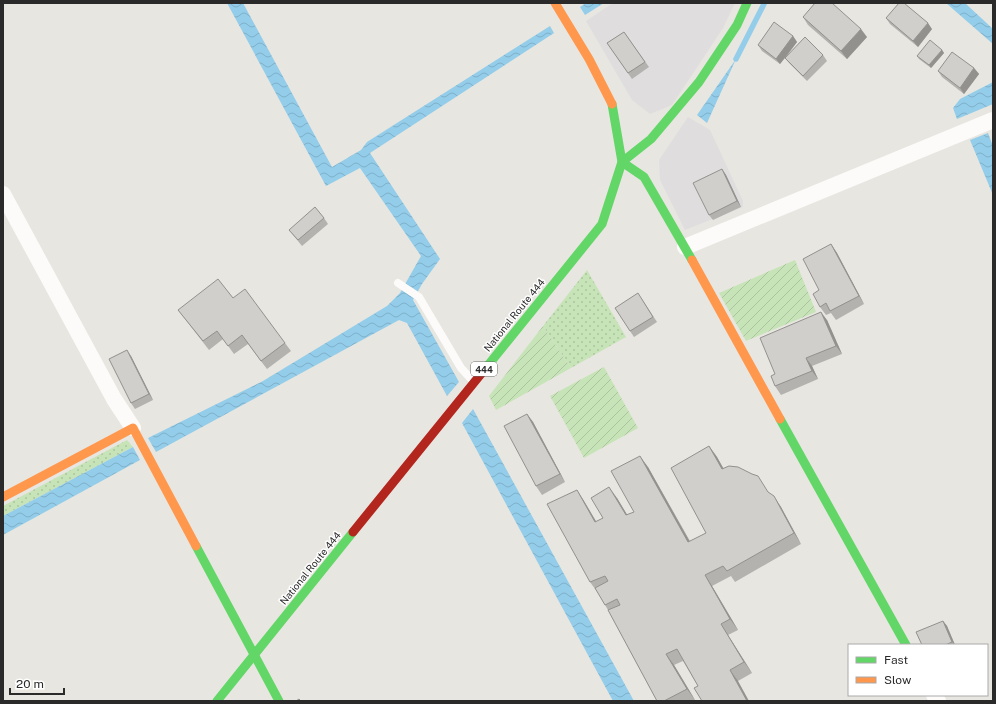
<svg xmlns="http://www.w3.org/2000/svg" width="996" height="704" font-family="'Public Sans',sans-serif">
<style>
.industrial{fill:#e0dddf}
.grass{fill:url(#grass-dots)}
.garden{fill:url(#garden-furrows)}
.water{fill:url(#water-waves)}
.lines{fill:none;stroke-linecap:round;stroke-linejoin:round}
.stream{stroke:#93cdea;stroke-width:5.5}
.lane{stroke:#fcfbfa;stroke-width:8}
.street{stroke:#fcfbfa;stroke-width:16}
.fast{stroke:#63d668;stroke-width:9}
.slow{stroke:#ff974d;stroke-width:9}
.jam{stroke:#b3261e;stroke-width:9}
.wall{fill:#b4b2af}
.shaded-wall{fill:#92918e}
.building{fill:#d1cfcb;stroke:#92918e}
.labels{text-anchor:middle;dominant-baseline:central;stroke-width:3;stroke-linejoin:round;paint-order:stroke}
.shield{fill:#fff;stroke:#6a6a6a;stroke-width:1}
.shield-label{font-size:9px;font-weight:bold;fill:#2a2a2a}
.street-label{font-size:10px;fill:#2a2a2a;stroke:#fff}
</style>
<defs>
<pattern id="grass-dots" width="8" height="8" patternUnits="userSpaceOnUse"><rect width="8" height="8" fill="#c7e4b8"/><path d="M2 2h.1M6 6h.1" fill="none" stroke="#abc49e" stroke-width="1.8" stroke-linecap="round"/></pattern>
<pattern id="garden-furrows" width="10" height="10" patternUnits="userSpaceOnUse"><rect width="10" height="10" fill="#c7e4b8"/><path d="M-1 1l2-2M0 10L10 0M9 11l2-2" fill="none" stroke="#abc49e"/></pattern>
<pattern id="water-waves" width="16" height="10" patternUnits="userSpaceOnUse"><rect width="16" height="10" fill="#93cdea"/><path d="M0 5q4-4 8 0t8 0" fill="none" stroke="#7fb0c9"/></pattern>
</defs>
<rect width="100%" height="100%" fill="#e8e6e0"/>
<g class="industrial">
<polygon points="613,3 735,3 723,28 672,105 650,114 632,100 586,21"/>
<polygon points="688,117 710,130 743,201 743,207 685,230 660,180 659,160"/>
</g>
<g class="grass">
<polygon points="587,270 626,337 571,368 543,326"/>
<polygon points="127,440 133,447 3,516 3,506"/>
</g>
<g class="garden">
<polygon points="795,260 816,312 746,341 719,293"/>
<polygon points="543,326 571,368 496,410 489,396"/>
<polygon points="604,367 638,428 584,458 550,396"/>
</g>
<g class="water">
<polygon points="227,3 243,3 332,167 361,150 367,142 550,26 554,33 370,153 440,259 422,284 413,300 459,382 447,396 407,323 399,320 156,452 148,438 263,381 387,306 400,293 421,256 360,168 326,186"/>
<polygon points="586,3 604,3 585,15 580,7"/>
<polygon points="946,3 965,3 993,29 993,44"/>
<polygon points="736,59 707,123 697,115"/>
<polygon points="993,82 993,104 957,119 953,108 960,99"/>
<polygon points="988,133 993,146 993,195 970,140"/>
<polygon points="473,409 634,701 613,701 462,423"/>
<polygon points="133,447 140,460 3,535 3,516"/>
</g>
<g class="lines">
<polyline class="stream" points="736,59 764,4"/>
<polyline class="lane" points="398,283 419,297 461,368 474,382"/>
<g class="street">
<polyline points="3,194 114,399 133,428"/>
<polyline points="685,247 993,120"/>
<polyline points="934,695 938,701"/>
</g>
<g class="fast">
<polyline points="692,260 644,177 622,162 651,139 699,82 737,25 747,3"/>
<polyline points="485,369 602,224 622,162 612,104"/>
<polyline points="780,419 906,645"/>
<polyline points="196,546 279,701"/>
<polyline points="217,701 353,532"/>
</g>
<g class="slow">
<polyline points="555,3 589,59 612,104"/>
<polyline points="692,260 780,419"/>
<polyline points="3,497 133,428 196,546"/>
</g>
<polyline class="jam" points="353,532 485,369"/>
</g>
<g class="wall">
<polygon points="803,17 867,37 847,59 808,25"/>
<polygon points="886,18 932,29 918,47 890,24"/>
<polygon points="624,32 649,67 632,79 607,43"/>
<polygon points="793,36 797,42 787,56 823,55 827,61 807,81 789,63 785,58 780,64 762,51 758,45"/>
<polygon points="942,50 944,53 931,68 919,59 917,56"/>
<polygon points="974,68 979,74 964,94 942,77 938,71"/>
<polygon points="722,169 726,175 741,207 713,220 709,215"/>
<polygon points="324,218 328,224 302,246 289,230"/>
<polygon points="831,244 837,253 864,304 836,320 831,313 826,315 820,307 819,290"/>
<polygon points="233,298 285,343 291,351 267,369 248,344 234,354 223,339 209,350 178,310"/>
<polygon points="642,299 657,322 634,337 630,331"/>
<polygon points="827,320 842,354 812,366 818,379 781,395 775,386 775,374"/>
<polygon points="131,356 153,400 135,409 131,403"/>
<polygon points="527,414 533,422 565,482 542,495 536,486"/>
<polygon points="709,446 717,457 723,468 768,492 781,507 801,544 735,582 731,576 712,586 738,630 728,635 752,673 738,681 698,686 683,661 674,665 695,700 693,701 657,701 608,610 598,593 590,582 577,490 584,501 596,522 603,518 617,498 627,515 634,512 648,467 690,541 706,533"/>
<polygon points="943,621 947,626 955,645 922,645"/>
</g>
<g class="shaded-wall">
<polygon points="928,23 932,29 918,47 913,41"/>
<polygon points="861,29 867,37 847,59 841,51"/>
<polygon points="793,36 797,42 780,64 776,59"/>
<polygon points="942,50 944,53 931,68 929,65"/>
<polygon points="974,68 979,74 964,94 960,88"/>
<polygon points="722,169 726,175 741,207 737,201"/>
<polygon points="831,244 837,253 864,304 859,296"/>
<polygon points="821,312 827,320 842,354 836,346"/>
<polygon points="127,350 131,356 153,400 149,394"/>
<polygon points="806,358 812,366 818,379 812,371"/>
<polygon points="527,414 533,422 565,482 560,474"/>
<polygon points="709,446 717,457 730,480 722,469"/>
<polygon points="640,456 648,467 696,553 688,542"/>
<polygon points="609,487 617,498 634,526 626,515"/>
<polygon points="577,490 584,501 603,533 595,522"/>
<polygon points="774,496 781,507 801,544 794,533"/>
<polygon points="705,575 712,586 738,630 730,619"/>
<polygon points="943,621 947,626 955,645 952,642"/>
<polygon points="721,624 728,635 752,673 744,662"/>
<polygon points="666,654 674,665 695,700 687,689"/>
<polygon points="730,670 738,681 749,701 747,701"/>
</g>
<g class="building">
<polygon points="815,3 832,3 861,29 841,51 803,17"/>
<polygon points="899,3 904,3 928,23 913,41 886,18"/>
<polygon points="774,22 793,36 776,59 758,45"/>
<polygon points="624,32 645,62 628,73 607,43"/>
<polygon points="805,37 823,55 803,76 785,58"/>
<polygon points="930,40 942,50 929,65 917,56"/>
<polygon points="952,52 974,68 960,88 938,71"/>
<polygon points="722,169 737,201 709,215 693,183"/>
<polygon points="315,207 324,218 298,240 289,230"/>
<polygon points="831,244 859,296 830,311 826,303 820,307 813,294 819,290 803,259"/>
<polygon points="218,279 233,298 245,289 285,343 261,361 242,335 228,346 217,331 203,341 178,310"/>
<polygon points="638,293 653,317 630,331 615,308"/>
<polygon points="821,312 836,346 806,358 812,371 775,386 771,376 775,374 760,338"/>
<polygon points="127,350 149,394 131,403 109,359"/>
<polygon points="527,414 560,474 536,486 504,426"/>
<polygon points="709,446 722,469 729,466 738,467 752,474 758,476 768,492 774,496 794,533 727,571 723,566 705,575 730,619 721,624 744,662 730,670 747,701 702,701 694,688 698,686 677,649 666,654 687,689 664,701 657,701 608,610 620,605 617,599 605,605 595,588 608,581 605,576 590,582 547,504 577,490 595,522 603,518 591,498 609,487 626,515 634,512 611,471 640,456 688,542 706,533 671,468"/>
<polygon points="943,621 952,642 945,645 922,645 916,632"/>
<polygon points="299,699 301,701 296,701"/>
</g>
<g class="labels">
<rect class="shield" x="471" y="362" width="26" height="14" rx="3"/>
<g class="shield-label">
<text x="484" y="369">444</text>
</g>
<g class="street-label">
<text transform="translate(514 315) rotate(-51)">National Route 444</text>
<text transform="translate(310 568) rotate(-51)">National Route 444</text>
</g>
</g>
<rect width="996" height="704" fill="none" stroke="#2a2a2a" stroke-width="8"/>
<rect x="848" y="644" width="140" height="52" fill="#ffffff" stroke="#aaaaaa"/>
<rect x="856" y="657" width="20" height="6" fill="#63d668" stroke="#aaaaaa"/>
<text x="884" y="664" font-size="12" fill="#2a2a2a">Fast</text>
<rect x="856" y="677" width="20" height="6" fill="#ff974d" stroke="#aaaaaa"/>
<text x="884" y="684" font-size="12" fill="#2a2a2a">Slow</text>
<path d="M10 688v6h54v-6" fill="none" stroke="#2a2a2a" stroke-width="2"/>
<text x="16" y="688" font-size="12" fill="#2a2a2a" stroke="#ffffff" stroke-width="3" paint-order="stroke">20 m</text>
</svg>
